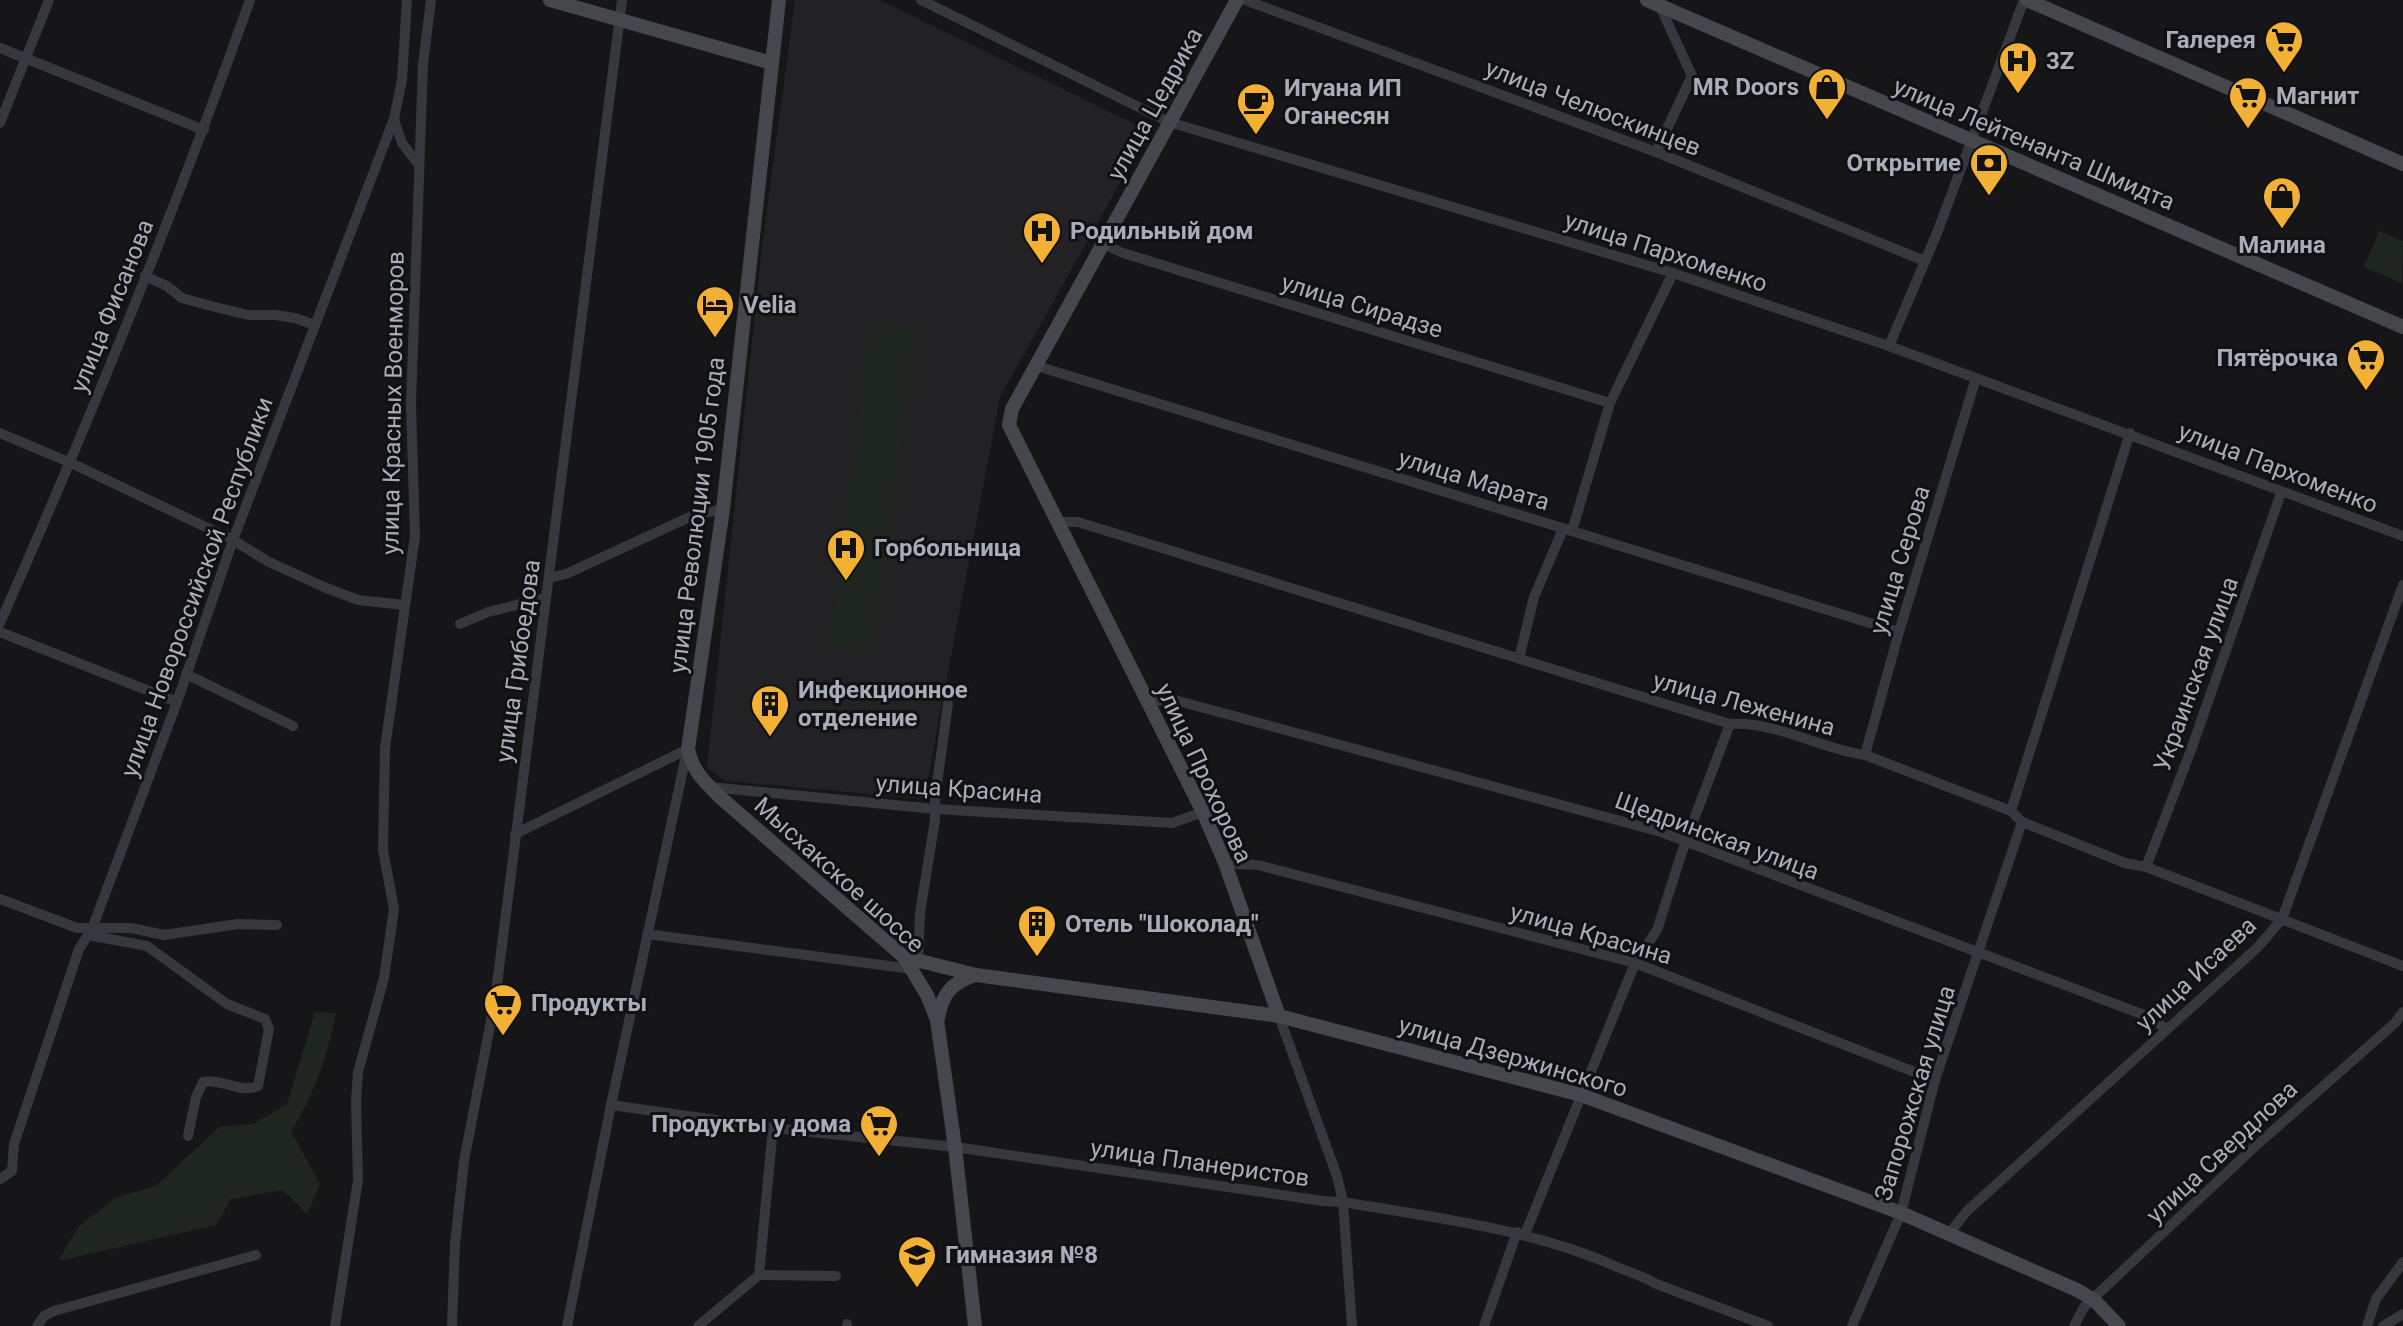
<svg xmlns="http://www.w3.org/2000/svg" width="2403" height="1326" font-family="Roboto,sans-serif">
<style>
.built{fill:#222225}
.green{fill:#1e261f}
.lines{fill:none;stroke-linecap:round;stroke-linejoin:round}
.street{stroke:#37383d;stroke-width:10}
.secondary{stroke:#45474d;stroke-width:14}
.labels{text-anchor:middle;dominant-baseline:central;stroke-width:6;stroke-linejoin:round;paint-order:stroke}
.poi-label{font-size:24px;font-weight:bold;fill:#a8adb8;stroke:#111113;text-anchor:start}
.street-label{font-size:24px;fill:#a8adb8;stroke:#111113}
</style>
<rect width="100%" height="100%" fill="#161618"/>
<polygon class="built" points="795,0 880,0 1149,131 1000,397 924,799 726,781 707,768 762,247"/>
<g class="green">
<polygon points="2379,231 2403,241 2402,283 2364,267"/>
<polygon points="869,318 918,332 873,656 828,648"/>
<path d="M315,1012L336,1013C327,1056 315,1094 291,1131L320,1184L307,1214L283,1190L231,1199L216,1225L58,1261L79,1226L117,1197L156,1186L219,1127L253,1124L287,1104Z"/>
</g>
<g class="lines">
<g class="street">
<polyline points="921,0 1169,122 1673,273 1889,346 2403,536"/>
<polyline points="1245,0 1656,152 1925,261"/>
<polyline points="0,48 204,130"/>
<polyline points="394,119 402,143 419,165"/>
<polyline points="0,123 49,0"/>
<polyline points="1656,152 1692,76 1660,6"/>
<polyline points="1103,244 1123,253 1610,403"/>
<polyline points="145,276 167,286 182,298 211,306 248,315 275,315 295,318 315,325"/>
<polyline points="1889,346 1937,233 2024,0"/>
<polyline points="1037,366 1899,632"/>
<polyline points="0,433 71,463 233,540 269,562 324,587 358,600 404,605"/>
<path d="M1059,522H1078L1730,724C1776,721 1820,749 1865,755L2011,811L2022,822L2125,863L2146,867L2403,966"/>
<polyline points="1572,531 1610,403 1673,273"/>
<polyline points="549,578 566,574 694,515 723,509"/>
<path d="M0,623C91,418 175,211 250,0"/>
<polyline points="460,624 488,612 545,598"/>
<polyline points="0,632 177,702"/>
<polyline points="1519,659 1534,597 1563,529"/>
<polyline points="186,674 293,726"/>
<polyline points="1146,702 1171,699 1661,832 2152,1018 2167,1030"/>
<polyline points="1865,755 1899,632 1976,378"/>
<polyline points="710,787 935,809 1172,823 1203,812"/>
<polyline points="2011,811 2130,433"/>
<polyline points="515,834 688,749"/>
<polyline points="1225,863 1258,865 1635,963 1935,1080"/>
<polyline points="2146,867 2191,750 2281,493"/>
<polyline points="0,899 77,928 131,928 164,935 238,924 277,925"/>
<polyline points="647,934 912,969"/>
<path d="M88,935L147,946L227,1004L265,1019L269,1029L258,1086C241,1094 222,1078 203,1082L196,1097L188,1136"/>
<polyline points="918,961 920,913 935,820 935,798 948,704"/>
<polyline points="1279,1016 1337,1176 1343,1202 1352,1326"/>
<path d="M611,1105L773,1128L955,1147L1323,1201L1343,1202C1435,1218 1528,1228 1615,1266C1628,1272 1641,1275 1654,1283L1768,1326"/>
<polyline points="0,1179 12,1171 14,1144 79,949 92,929 177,702 233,540 394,119 402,80 407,0"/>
<polyline points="1525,1234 1635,963 1657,930 1685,843 1730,724"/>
<polyline points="1949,1234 1966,1212 2258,947 2282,919 2403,585"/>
<polyline points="759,1275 773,1128"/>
<polyline points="847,1324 847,1326"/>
<polyline points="37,1326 44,1316 54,1311 256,1255"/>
<polyline points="335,1326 358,1180 356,1101 358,1072 384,978 394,909 383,850 385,748 415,536 411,403 423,64 431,0"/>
<polyline points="452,1326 455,1244 464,1161 495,1000 622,0"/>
<polyline points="567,1326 611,1105 687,751"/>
<polyline points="698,1326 759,1275 836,1276"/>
<polyline points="1484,1326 1517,1232"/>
<polyline points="1852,1326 1901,1213 1935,1080 2022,822"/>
<polyline points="2074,1326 2084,1307 2250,1151 2395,1023 2403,1012"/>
<polyline points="2367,1326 2376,1299 2403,1262"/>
<polyline points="2383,1326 2403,1314"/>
</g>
<g class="secondary">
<polyline points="550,0 772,63"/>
<path d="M779,0L723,509L688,749C692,771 706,783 721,798L904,957L927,995L937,1020L955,1147L975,1326"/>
<polyline points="1237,0 1012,409 1009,425 1203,812 1225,863 1279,1016"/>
<polyline points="1647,0 2403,327"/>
<polyline points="2027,0 2403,164"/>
<polyline points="904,957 976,975 1279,1016 1581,1095 1901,1213 2077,1290 2094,1300 2119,1326"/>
<path d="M938,1019C942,994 951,983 975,975"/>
</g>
</g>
<defs>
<g id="supermarket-pin" transform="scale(2)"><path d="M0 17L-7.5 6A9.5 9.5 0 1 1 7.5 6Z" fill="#f2b134" stroke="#111113"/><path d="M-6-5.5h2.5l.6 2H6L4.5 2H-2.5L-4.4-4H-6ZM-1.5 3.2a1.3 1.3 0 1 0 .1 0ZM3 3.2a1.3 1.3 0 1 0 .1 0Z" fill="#111"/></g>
<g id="hospital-pin" transform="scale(2)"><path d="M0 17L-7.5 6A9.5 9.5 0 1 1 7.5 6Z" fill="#f2b134" stroke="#111113"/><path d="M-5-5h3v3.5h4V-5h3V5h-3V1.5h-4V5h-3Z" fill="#111"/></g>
<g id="shop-pin" transform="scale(2)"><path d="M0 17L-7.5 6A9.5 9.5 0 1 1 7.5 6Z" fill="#f2b134" stroke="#111113"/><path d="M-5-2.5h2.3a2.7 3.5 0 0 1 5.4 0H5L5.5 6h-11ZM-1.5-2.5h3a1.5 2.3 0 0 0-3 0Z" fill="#111"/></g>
<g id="cafe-pin" transform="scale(2)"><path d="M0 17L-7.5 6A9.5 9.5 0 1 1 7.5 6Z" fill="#f2b134" stroke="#111113"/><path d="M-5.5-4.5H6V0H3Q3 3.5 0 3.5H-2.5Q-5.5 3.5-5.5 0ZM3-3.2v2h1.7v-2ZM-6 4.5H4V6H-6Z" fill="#111"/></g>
<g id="bank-pin" transform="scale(2)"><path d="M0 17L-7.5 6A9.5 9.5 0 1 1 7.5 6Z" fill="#f2b134" stroke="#111113"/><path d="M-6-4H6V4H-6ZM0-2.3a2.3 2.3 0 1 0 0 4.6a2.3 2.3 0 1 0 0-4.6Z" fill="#111"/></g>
<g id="hotel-pin" transform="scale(2)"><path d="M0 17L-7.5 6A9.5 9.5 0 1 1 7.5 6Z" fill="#f2b134" stroke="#111113"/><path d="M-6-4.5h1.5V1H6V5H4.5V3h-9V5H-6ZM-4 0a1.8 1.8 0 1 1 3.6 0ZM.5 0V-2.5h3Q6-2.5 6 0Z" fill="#111"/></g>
<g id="building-pin" transform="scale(2)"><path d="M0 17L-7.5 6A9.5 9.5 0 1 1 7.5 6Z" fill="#f2b134" stroke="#111113"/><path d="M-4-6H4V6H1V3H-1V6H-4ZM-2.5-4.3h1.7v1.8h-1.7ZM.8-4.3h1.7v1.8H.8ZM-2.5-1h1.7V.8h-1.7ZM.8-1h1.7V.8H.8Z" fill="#111"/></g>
<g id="school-pin" transform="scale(2)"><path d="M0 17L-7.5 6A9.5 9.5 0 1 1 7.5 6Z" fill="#f2b134" stroke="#111113"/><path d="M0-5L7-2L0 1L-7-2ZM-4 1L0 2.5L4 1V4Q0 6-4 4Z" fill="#111"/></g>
</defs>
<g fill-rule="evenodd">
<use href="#supermarket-pin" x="2284" y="40"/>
<use href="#hospital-pin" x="2018" y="61"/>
<use href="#shop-pin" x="1827" y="87"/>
<use href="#supermarket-pin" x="2248" y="96"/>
<use href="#cafe-pin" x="1256" y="102"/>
<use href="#bank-pin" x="1989" y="163"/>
<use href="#shop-pin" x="2282" y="196"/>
<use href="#hospital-pin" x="1042" y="231"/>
<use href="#hotel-pin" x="715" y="305"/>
<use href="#supermarket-pin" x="2366" y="358"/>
<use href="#hospital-pin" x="846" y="548"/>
<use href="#building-pin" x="770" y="704"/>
<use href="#building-pin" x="1037" y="924"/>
<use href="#supermarket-pin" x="503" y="1003"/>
<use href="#supermarket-pin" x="879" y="1124"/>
<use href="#school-pin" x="917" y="1255"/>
</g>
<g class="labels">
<g class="poi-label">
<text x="2256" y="40" text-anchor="end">Галерея</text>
<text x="2046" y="61">3Z</text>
<text x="1799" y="87" text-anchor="end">MR Doors</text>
<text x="1284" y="88">Игуана ИП<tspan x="1284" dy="28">Оганесян</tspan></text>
<text x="2276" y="96">Магнит</text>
<text x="1961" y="163" text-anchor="end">Открытие</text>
<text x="1070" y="231">Родильный дом</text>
<text x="2282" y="245" text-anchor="middle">Малина</text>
<text x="743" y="305">Velia</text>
<text x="2338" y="358" text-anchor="end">Пятёрочка</text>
<text x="874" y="548">Горбольница</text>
<text x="798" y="690">Инфекционное<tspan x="798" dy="28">отделение</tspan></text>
<text x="1065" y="924">Отель "Шоколад"</text>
<text x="531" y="1003">Продукты</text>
<text x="851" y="1124" text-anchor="end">Продукты у дома</text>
<text x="945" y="1255">Гимназия №8</text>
</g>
<g class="street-label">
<text transform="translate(1155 104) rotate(-61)">улица Цедрика</text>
<text transform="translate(1593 108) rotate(21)">улица Челюскинцев</text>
<text transform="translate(2034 144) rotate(23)">улица Лейтенанта Шмидта</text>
<text transform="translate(1666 252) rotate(18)">улица Пархоменко</text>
<text transform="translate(112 306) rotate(-68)">улица Фисанова</text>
<text transform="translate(1362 306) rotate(17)">улица Сирадзе</text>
<text transform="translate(393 403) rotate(-89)">улица Красных Военморов</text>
<text transform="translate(2278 468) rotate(21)">улица Пархоменко</text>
<text transform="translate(1474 480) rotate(17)">улица Марата</text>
<text transform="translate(697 515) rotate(-83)">улица Революции 1905 года</text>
<text transform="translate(1900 560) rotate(-73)">улица Серова</text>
<text transform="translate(197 587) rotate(-70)">улица Новороссийской Республики</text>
<text transform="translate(518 661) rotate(-82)">улица Грибоедова</text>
<text transform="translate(2196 674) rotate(-70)">Украинская улица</text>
<text transform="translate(1744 704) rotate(15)">улица Леженина</text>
<text transform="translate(1204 773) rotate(65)">улица Прохорова</text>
<text transform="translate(959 789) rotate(4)">улица Красина</text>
<text transform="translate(1717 836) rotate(20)">Щедринская улица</text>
<text transform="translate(839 875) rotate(42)">Мысхакское шоссе</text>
<text transform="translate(1591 934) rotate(16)">улица Красина</text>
<text transform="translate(2196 974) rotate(-43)">улица Исаева</text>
<text transform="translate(1513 1057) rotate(16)">улица Дзержинского</text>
<text transform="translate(1915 1093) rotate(-73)">Запорожская улица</text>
<text transform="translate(2222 1152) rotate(-43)">улица Свердлова</text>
<text transform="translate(1200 1163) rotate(8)">улица Планеристов</text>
</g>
</g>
</svg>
